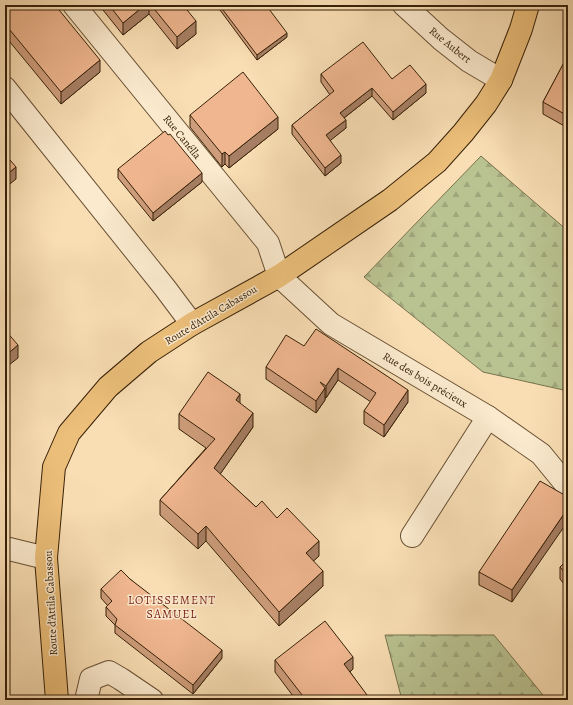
<svg xmlns="http://www.w3.org/2000/svg" width="573" height="705" font-family="Alegreya,serif">
<style>
.forest{fill:url(#forest-firs);stroke:#78724d}
.lines{fill:none;stroke-linecap:round;stroke-linejoin:round}
.minor-casing{stroke:#685034;stroke-width:24}
.major-casing{stroke:#372109;stroke-width:24}
.minor{stroke:#fbeace;stroke-width:22}
.major{stroke:#ecbf7a;stroke-width:22}
.wall{fill:#ce9d7b;stroke:#372109}
.shaded-wall{fill:#a77f64;stroke:#372109}
.building{fill:#efb68f;stroke:#372109}
.labels{text-anchor:middle;dominant-baseline:central;stroke-width:3;stroke-linejoin:round;paint-order:stroke}
.street-label{font-size:11px;fill:#372109;stroke:#fbeace}
.neighbourhood-label{font-size:12px;letter-spacing:1px;fill:#7a1f14;stroke:#fbeace}
</style>
<defs>
<pattern id="forest-firs" width="22" height="20" patternUnits="userSpaceOnUse"><rect width="22" height="20" fill="#b9c291"/><path d="M5 1l3.5 6h-7zM16 11l3.5 6h-7z" fill="#a0a67c"/></pattern>
</defs>
<rect width="100%" height="100%" fill="#f9deb4"/>
<filter id="stains"><feTurbulence type="fractalNoise" baseFrequency=".005" numOctaves="4"/><feColorMatrix values="0 0 0 0 .2 0 0 0 0 .09 0 0 0 0 .02 0 0 0 .5 -.17"/></filter>
<radialGradient id="worn" r=".72"><stop offset=".6" stop-color="#630" stop-opacity="0"/><stop offset="1" stop-color="#630" stop-opacity=".3"/></radialGradient>
<g class="forest">
<polygon points="481,156 568,231 568,391 483,372 364,277"/>
<polygon points="385,635 494,635 547,700 402,700"/>
</g>
<g class="lines">
<g class="minor-casing">
<g id="minor">
<polyline points="74,5 268,243 279,276 331,324 488,417 541,454 568,487"/>
<polyline points="404,5 441,39 469,61 501,80"/>
<polyline points="5,88 165,288 192,324"/>
<polyline points="412,536 488,417"/>
<polyline points="5,548 46,558"/>
<polyline points="87,700 87,696 91,679 109,672 121,679 152,700"/>
</g>
</g>
<g class="major-casing">
<polyline id="major" points="57,700 46,558 54,467 69,433 108,387 149,352 192,324 279,276 390,200 437,162 463,133 486,104 501,80 521,29 528,5"/>
</g>
<use href="#minor" class="minor"/>
<use href="#major" class="major"/>
</g>
<g class="wall">
<polygon points="5,5 100,72 61,104 5,36"/>
<polygon points="99,5 183,5 196,34 177,49 149,14 123,35"/>
<polygon points="220,6 287,37 257,60 220,10"/>
<polygon points="568,55 568,128 543,114 543,102"/>
<polygon points="321,74 392,79 426,93 393,120 372,96 344,118 346,128 330,140 341,163 325,176 292,134 292,125 330,95 321,82"/>
<polygon points="190,115 278,129 229,168 225,164 222,167 190,127"/>
<polygon points="118,169 202,182 153,221 118,178"/>
<polygon points="304,346 408,402 384,437 364,424 364,411 371,402 338,380 326,398 325,397 325,400 316,413 266,379 266,367"/>
<polygon points="240,404 253,427 220,474 256,507 277,518 319,556 313,561 323,586 279,626 206,541 198,549 160,515 160,500 206,448 179,429 179,414"/>
<polygon points="568,497 512,602 479,585 479,572"/>
<polygon points="568,560 568,589 560,579 560,567"/>
<polygon points="130,579 222,658 193,694 115,633 115,625 106,616 106,607 108,606 101,598 101,589"/>
<polygon points="275,660 353,669 350,672 370,700 296,700 275,672"/>
</g>
<g class="shaded-wall">
<polygon points="145,5 149,5 149,14 123,35 123,23"/>
<polygon points="196,21 196,34 177,49 177,37"/>
<polygon points="287,33 287,37 257,60 257,55"/>
<polygon points="100,60 100,72 61,104 61,92"/>
<polygon points="426,84 426,93 393,120 393,112"/>
<polygon points="372,88 372,96 340,121 340,113"/>
<polygon points="278,117 278,129 229,168 229,156"/>
<polygon points="346,120 346,128 326,144 326,135"/>
<polygon points="225,152 225,164 222,167 222,154"/>
<polygon points="341,155 341,163 325,176 325,168"/>
<polygon points="16,167 16,179 5,188 5,176"/>
<polygon points="202,173 202,182 153,221 153,213"/>
<polygon points="18,345 18,358 5,368 5,356"/>
<polygon points="338,368 338,380 326,398 326,386"/>
<polygon points="325,388 325,400 316,413 316,401"/>
<polygon points="408,390 408,402 384,437 384,425"/>
<polygon points="240,394 240,409 236,400"/>
<polygon points="253,413 253,427 214,483 214,468"/>
<polygon points="568,508 568,521 512,602 512,590"/>
<polygon points="206,526 206,541 198,549 198,534"/>
<polygon points="319,541 319,556 306,568 306,553"/>
<polygon points="323,571 323,586 279,626 279,612"/>
<polygon points="222,650 222,658 193,694 193,685"/>
<polygon points="353,657 353,669 344,677 344,664"/>
</g>
<g class="building">
<polygon points="5,5 55,5 100,60 61,92 5,24"/>
<polygon points="109,5 145,5 123,23"/>
<polygon points="151,5 183,5 196,21 177,37"/>
<polygon points="220,5 266,5 287,33 257,55 220,6"/>
<polygon points="363,42 392,79 410,65 426,84 393,112 372,88 340,113 346,120 326,135 341,155 325,168 292,125 334,91 321,74"/>
<polygon points="568,55 568,116 543,102"/>
<polygon points="243,72 278,117 229,156 225,152 222,154 190,115"/>
<polygon points="165,131 168,135 170,134 202,173 153,213 118,169"/>
<polygon points="5,154 16,167 5,176"/>
<polygon points="316,329 408,390 384,425 364,411 376,393 338,368 326,386 320,382 325,388 316,401 266,367 286,335 304,346"/>
<polygon points="5,330 18,345 5,356"/>
<polygon points="208,372 240,394 236,400 253,413 214,468 256,507 262,501 277,518 287,508 319,541 306,553 323,571 279,612 206,526 198,534 160,500 215,439 179,414"/>
<polygon points="540,481 568,497 568,508 512,590 479,572"/>
<polygon points="568,560 568,576 560,567"/>
<polygon points="121,570 130,579 222,650 193,685 115,625 117,619 106,607 112,601 101,589"/>
<polygon points="325,621 353,657 344,664 370,699 368,700 306,700 275,660"/>
</g>
<g class="labels">
<g class="street-label">
<text transform="translate(450 45) rotate(39)">Rue Aubert</text>
<text transform="translate(182 137) rotate(51)">Rue Canélla</text>
<text transform="translate(211 315) rotate(-31)">Route d'Attila Cabassou</text>
<text transform="translate(425 380) rotate(31)">Rue des bois précieux</text>
<text transform="translate(51 603) rotate(-93)">Route d'Attila Cabassou</text>
</g>
<g class="neighbourhood-label">
<text x="172" y="600">LOTISSEMENT<tspan x="172" dy="14">SAMUEL</tspan></text>
</g>
</g>
<rect width="573" height="705" fill="none" stroke="#f9deb4" stroke-width="20"/>
<rect x="6" y="6" width="561" height="693" fill="none" stroke="#372109" stroke-width="2"/>
<rect x="10" y="10" width="553" height="685" fill="none" stroke="#372109"/>
<rect width="100%" height="100%" filter="url(#stains)"/>
<rect width="100%" height="100%" fill="url(#worn)"/>
</svg>
